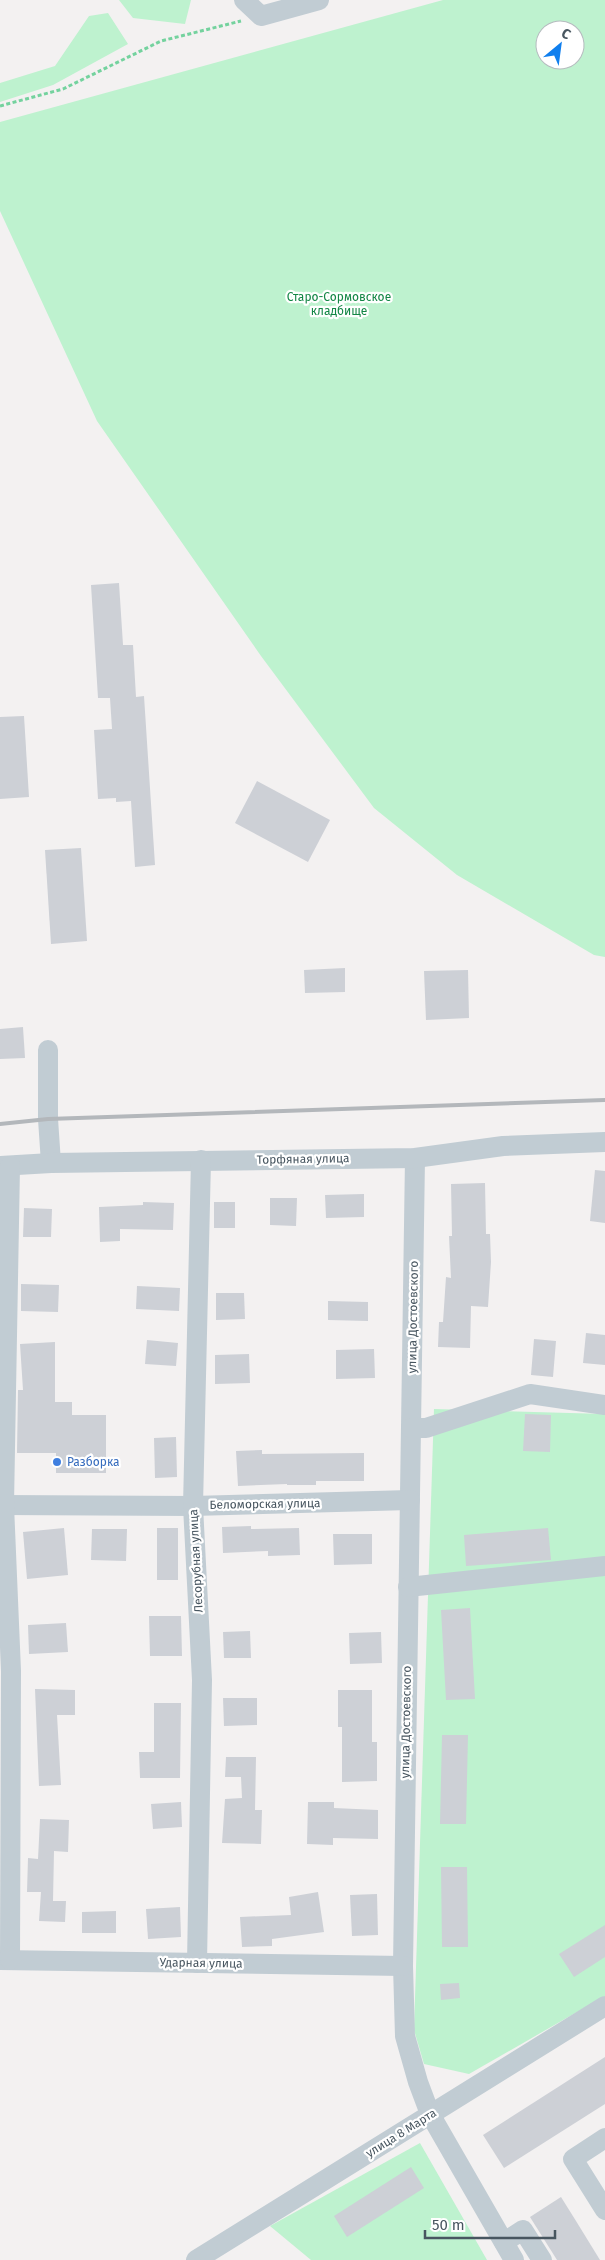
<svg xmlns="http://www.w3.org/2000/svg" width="605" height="2260" font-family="'Fira Sans',sans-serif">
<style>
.green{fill:#bef2cf;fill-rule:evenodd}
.building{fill:#cdd0d6}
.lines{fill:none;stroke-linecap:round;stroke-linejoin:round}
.path{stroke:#74d29e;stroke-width:3;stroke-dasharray:4 2.5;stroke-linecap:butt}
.minor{stroke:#c1ccd3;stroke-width:20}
.rail{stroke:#b3b7bb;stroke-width:4}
.shop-dot{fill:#3f7fe0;stroke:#fff;stroke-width:2}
.labels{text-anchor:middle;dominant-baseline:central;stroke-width:4.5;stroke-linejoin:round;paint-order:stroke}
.park-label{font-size:12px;fill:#138645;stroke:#fff}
.street-label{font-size:12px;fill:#485660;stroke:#fff}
.shop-label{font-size:12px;fill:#366cbe;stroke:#fff;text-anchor:start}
</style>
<rect width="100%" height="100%" fill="#f3f1f1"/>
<g class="green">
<polygon points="119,0 191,0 185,24 133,18"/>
<path d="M443,0H605V957L594,955L457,875L374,808L261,656L97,421L0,211V122ZM545,30H575V60H545Z"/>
<polygon points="108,13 128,44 53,85 0,102 0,83 55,66 89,16"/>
<polygon points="434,1409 605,1414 605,1996 469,2074 424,2064 414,2030"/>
<polygon points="420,2143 487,2260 311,2260 270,2226"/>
</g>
<g class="building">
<polygon points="119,583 123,645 133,645 136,697 144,696 155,865 135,867 131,801 116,802 116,798 98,799 94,730 112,729 110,698 98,698 91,585"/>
<polygon points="24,716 29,797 0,799 0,717"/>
<polygon points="257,781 330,820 308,862 235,823"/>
<polygon points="81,848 87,941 51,944 45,850"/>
<polygon points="345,968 345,992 305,993 304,970"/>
<polygon points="468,970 469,1018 426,1020 424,971"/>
<polygon points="23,1027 25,1058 0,1059 0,1029"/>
<polygon points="595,1170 605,1171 605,1223 590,1221"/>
<polygon points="485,1183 486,1234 490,1234 491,1262 488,1307 471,1306 470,1348 438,1347 439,1322 443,1322 446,1277 451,1278 449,1236 452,1236 451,1184"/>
<polygon points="364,1194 364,1217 326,1218 325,1195"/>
<polygon points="270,1198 297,1198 296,1226 270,1225"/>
<polygon points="143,1202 174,1203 173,1230 120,1229 120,1241 100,1242 99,1207 143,1205"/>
<rect x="214" y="1202" width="21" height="26"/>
<polygon points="24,1208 52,1209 51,1237 23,1237"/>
<polygon points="21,1284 59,1285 58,1312 21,1311"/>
<polygon points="137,1286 180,1288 179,1311 136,1309"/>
<polygon points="216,1293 244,1293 245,1319 216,1320"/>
<polygon points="328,1301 368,1302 368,1321 328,1320"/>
<polygon points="586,1333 605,1335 605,1365 583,1363"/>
<polygon points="534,1339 556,1341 553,1377 531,1375"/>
<polygon points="147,1340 178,1343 176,1366 145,1364"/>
<polygon points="55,1342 55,1402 72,1402 72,1415 106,1415 106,1473 56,1473 56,1453 17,1453 18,1390 23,1390 20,1344"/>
<polygon points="374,1349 375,1378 336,1379 336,1350"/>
<polygon points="249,1354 250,1383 215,1384 215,1355"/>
<polygon points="525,1414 551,1415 550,1452 523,1451"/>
<polygon points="176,1437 177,1477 155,1478 154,1438"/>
<polygon points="262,1450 262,1454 364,1453 364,1481 316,1481 316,1485 287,1485 287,1484 238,1486 236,1451"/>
<polygon points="251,1526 251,1529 299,1528 300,1555 268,1556 268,1551 223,1553 222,1527"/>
<polygon points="64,1528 68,1575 27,1579 23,1532"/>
<rect x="157" y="1528" width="21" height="52"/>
<polygon points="548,1528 551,1560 466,1566 464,1535"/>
<polygon points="92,1529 127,1529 126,1561 91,1560"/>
<polygon points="333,1534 372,1534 372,1564 334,1565"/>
<polygon points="470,1608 475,1699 446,1700 441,1610"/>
<polygon points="149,1616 181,1616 182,1656 150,1656"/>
<polygon points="66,1623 68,1652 29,1654 28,1625"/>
<polygon points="250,1631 251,1658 224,1658 223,1632"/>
<polygon points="381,1632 382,1663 350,1664 349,1633"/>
<polygon points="35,1689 75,1690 75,1715 57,1715 61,1785 39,1786"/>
<polygon points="338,1690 372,1690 372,1742 377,1742 377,1781 342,1782 342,1727 338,1727"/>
<polygon points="223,1698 257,1698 257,1725 224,1726"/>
<polygon points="154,1703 181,1703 180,1778 140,1778 139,1752 154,1752"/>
<polygon points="442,1735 468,1735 466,1824 440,1824"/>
<polygon points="226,1757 256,1757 255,1810 262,1810 261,1844 222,1843 225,1799 242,1798 241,1777 225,1777"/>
<polygon points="181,1802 182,1827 153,1829 151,1804"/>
<polygon points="308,1802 334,1802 334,1808 378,1810 378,1839 333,1838 333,1845 307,1844"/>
<polygon points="40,1819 69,1820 68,1852 54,1851 53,1901 66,1901 65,1922 39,1921 41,1892 27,1892 28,1858 38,1859"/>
<polygon points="441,1867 467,1867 468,1947 442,1947"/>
<polygon points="318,1892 324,1932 272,1939 272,1946 242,1947 240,1917 291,1915 289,1897"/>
<polygon points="377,1894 378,1935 352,1936 350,1895"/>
<polygon points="180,1907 181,1937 148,1939 146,1909"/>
<polygon points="116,1911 116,1933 82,1933 82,1912"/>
<polygon points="605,1925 605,1957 574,1977 559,1954"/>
<polygon points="459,1983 460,1998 441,2000 440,1984"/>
<polygon points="605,2057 605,2104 504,2168 483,2135"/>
<polygon points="411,2167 424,2188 347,2237 334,2216"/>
<polygon points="561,2197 576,2221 600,2260 557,2260 530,2217"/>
</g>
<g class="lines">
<polyline class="path" points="0,106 63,89 161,41 241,21"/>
<g class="minor">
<polyline points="244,0 261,16 319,0"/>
<polyline points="48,1050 48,1119 51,1163"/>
<polyline points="415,1158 403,1966 405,2036 418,2082 430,2114 514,2260"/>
<polyline points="0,1166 51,1163 415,1158 503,1146 605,1142"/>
<polyline points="411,1428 426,1428 530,1394 605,1405"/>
<polyline points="0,1505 193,1506 410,1500"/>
<polyline points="408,1587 605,1566"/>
<polyline points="0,1960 403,1966"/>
<polyline points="10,1960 11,1671 4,1505 10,1166"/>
<polyline points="197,1963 202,1680 193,1506 201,1160"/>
<polyline points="605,2138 573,2159 605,2210"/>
<polyline points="504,2242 523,2230 542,2260"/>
<polyline points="196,2260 605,2006"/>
</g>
<polyline class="rail" points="0,1124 48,1119 605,1100"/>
</g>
<circle class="shop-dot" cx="57" cy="1462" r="5"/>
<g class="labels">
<g class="park-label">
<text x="339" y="297">Старо-Сормовское<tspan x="339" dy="14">кладбище</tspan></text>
</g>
<g class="street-label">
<text transform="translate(303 1159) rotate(-1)">Торфяная улица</text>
<text transform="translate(413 1317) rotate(-89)">улица Достоевского</text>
<text transform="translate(265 1504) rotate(-1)">Беломорская улица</text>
<text transform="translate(196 1561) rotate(-93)">Лесорубная улица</text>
<text transform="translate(406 1722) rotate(-89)">улица Достоевского</text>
<text transform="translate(201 1963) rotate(1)">Ударная улица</text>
<text transform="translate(401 2133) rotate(-32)">улица 8 Марта</text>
</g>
<g class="shop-label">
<text x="67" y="1462">Разборка</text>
</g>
</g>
<g transform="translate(560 45) rotate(29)"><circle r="24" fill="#ffffff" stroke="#b6bbbf"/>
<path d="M0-4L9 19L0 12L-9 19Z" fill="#107fee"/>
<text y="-8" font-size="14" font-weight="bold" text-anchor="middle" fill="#485660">С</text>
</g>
<path d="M425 2230v8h130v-8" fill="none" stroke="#485660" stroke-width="2.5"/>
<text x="432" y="2230" font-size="15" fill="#485660" stroke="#ffffff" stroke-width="4" paint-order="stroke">50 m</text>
</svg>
